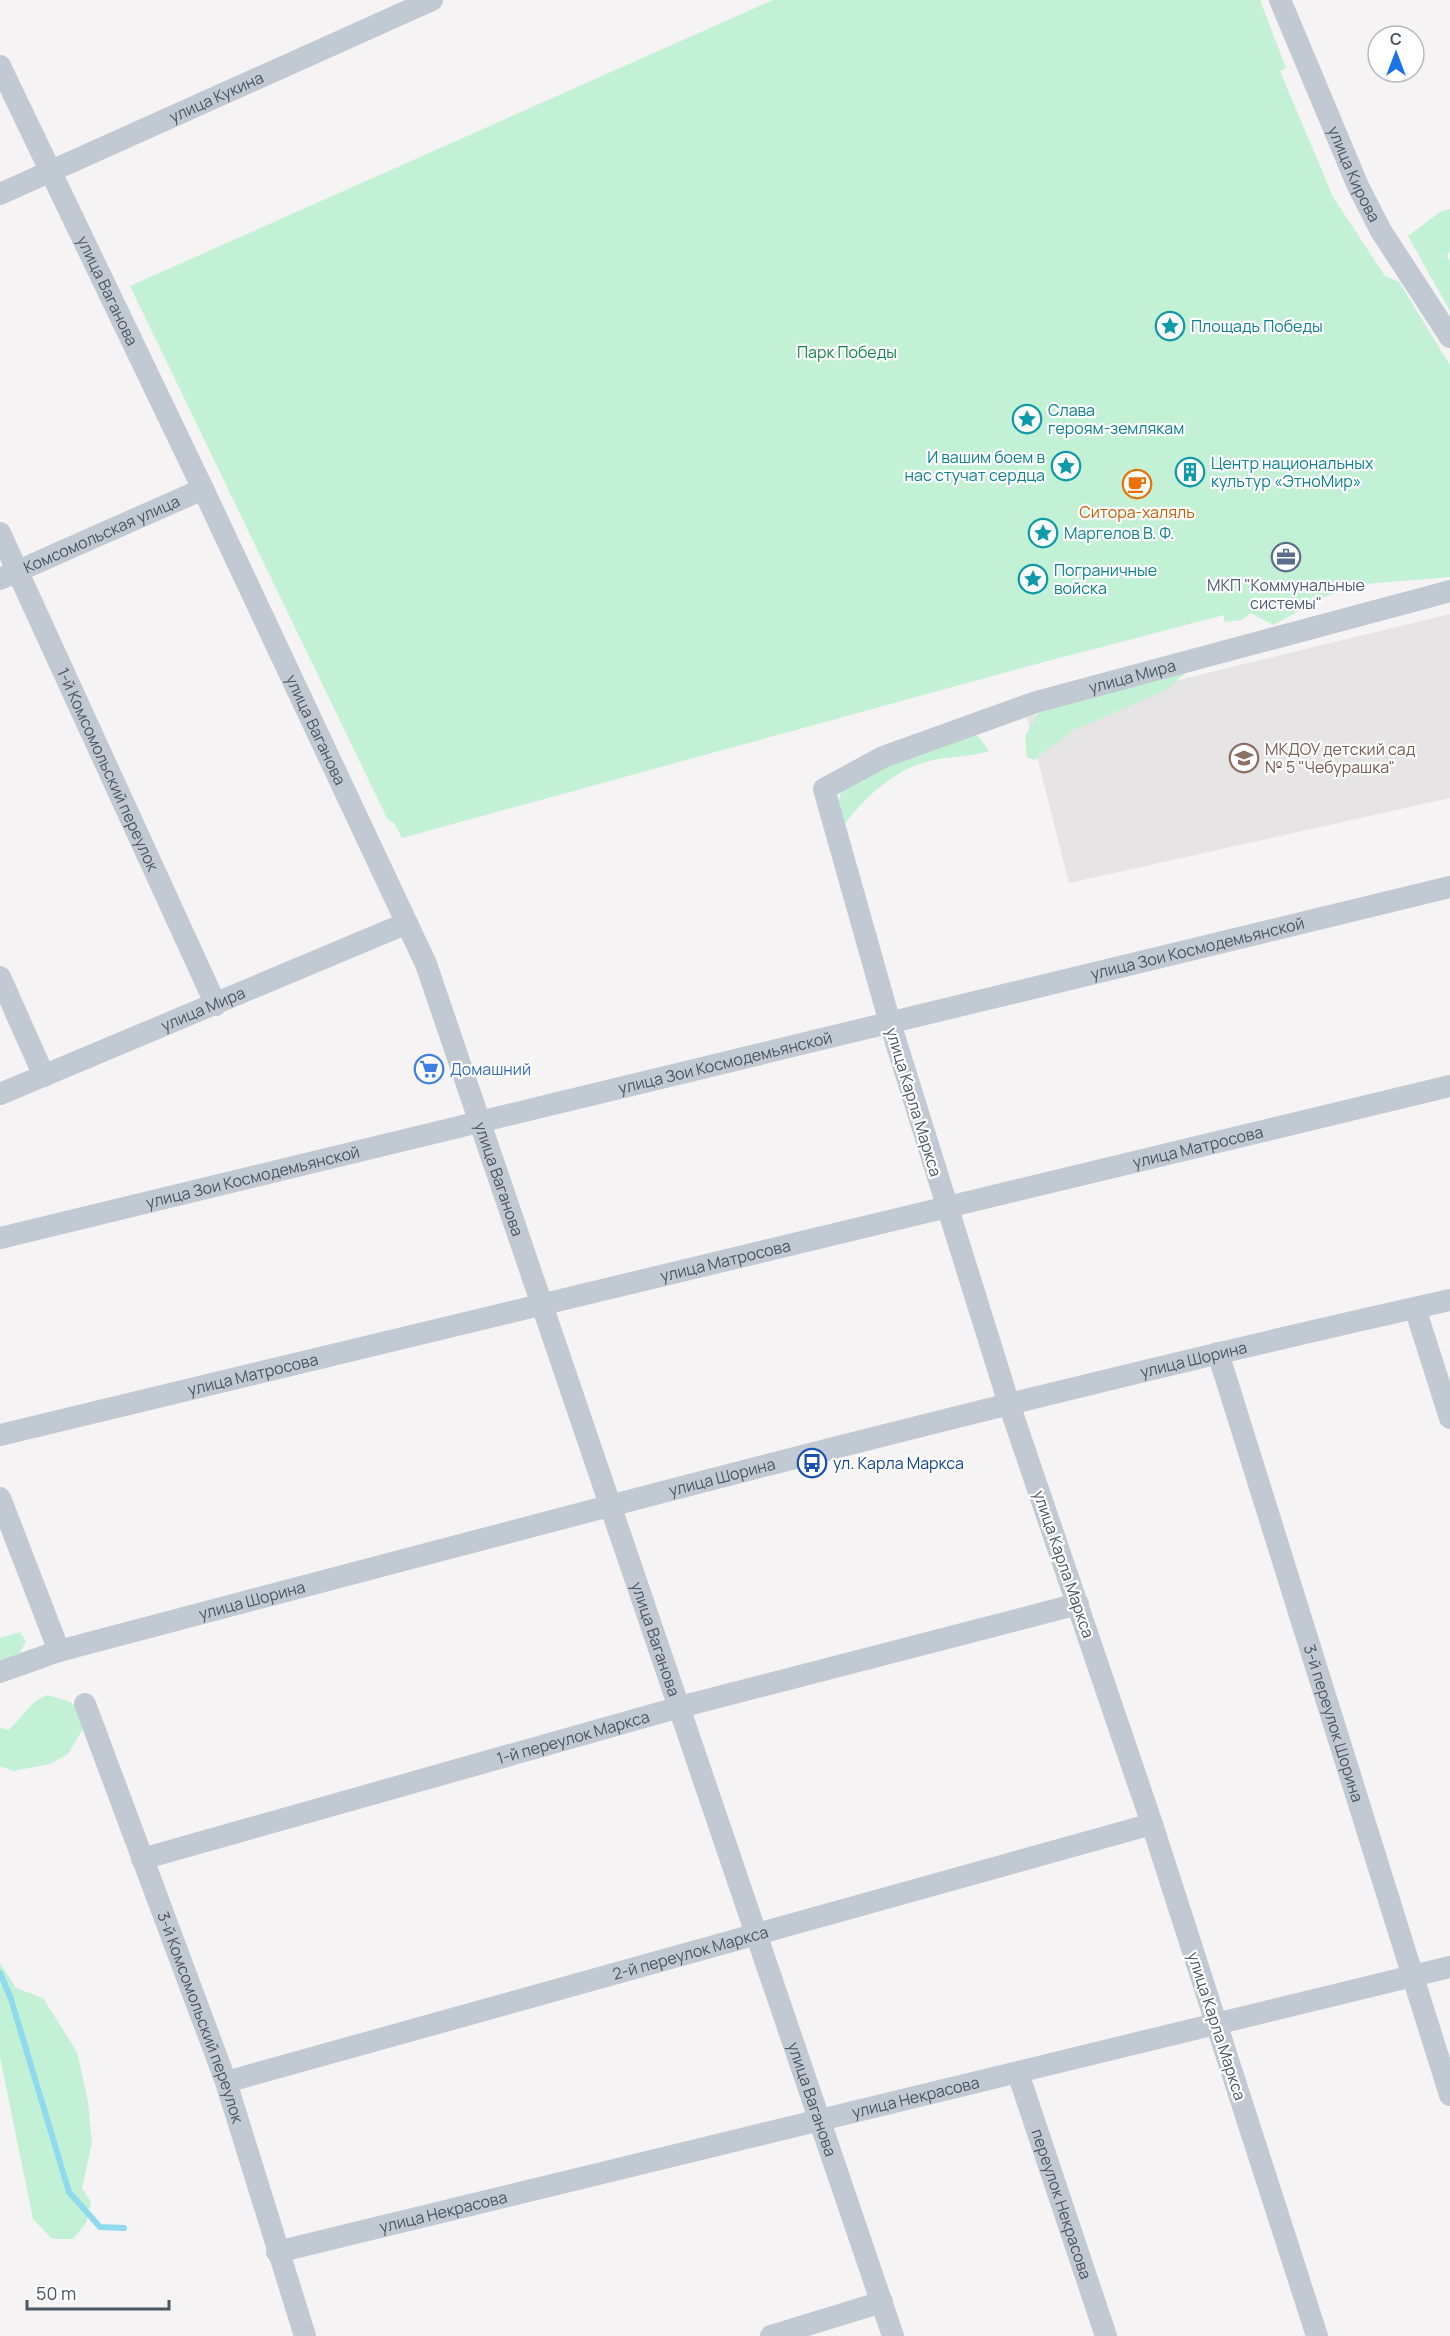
<svg xmlns="http://www.w3.org/2000/svg" width="1450" height="2336" font-family="Manrope,sans-serif">
<style>
.education{fill:#e6e4e5}
.green{fill:#c3f1d5}
.lines{fill:none;stroke-linecap:round;stroke-linejoin:round}
.stream{stroke:#90daee;stroke-width:6}
.street{stroke:#c1cad2;stroke-width:22}
.labels{text-anchor:middle;dominant-baseline:central;stroke-width:4.5;stroke-linejoin:round;paint-order:stroke}
.street-label{font-size:16px;fill:#4a5661;stroke:#fff}
.culture-label{font-size:16px;fill:#0d838f;stroke:#fff;text-anchor:start}
.park-label{font-size:16px;fill:#17864f;stroke:#fff}
.food-label{font-size:16px;fill:#c56008;stroke:#fff}
.service-label{font-size:16px;fill:#4e5e75;stroke:#fff}
.education-label{font-size:16px;fill:#785e54;stroke:#fff;text-anchor:start}
.shop-label{font-size:16px;fill:#366cbe;stroke:#fff;text-anchor:start}
.transit-label{font-size:16px;fill:#164399;stroke:#fff;text-anchor:start}
</style>
<rect width="100%" height="100%" fill="#f5f3f3"/>
<polygon class="education" points="1450,614 1450,798 1069,883 1027,717"/>
<g class="green">
<polygon points="773,0 1260,0 1286,68 1280,71 1333,197 1385,276 1399,282 1450,365 1450,577 1365,584 1327,596 1273,625 1251,613 1241,620 1224,622 1224,615 1025,667 402,838 394,823 388,820 130,286"/>
<polygon points="1450,209 1450,251 1447,256 1450,261 1450,311 1408,236 1440,212"/>
<polygon points="1188,671 1166,690 1072,731 1034,760 1027,757 1025,736 1041,709"/>
<path d="M913,734L978,736L989,751C970,757 952,756 934,760C897,767 866,796 844,825L836,810L845,780L879,753Z"/>
<polygon points="20,1632 26,1641 20,1653 0,1660 0,1638"/>
<path d="M47,1695L71,1702L84,1719L83,1729L68,1754L50,1764L13,1771L0,1766V1728L8,1730C23,1718 29,1702 47,1695Z"/>
<polygon points="0,1963 16,1988 43,1998 77,2052 88,2102 92,2143 82,2188 91,2202 86,2223 73,2239 52,2239 33,2219 0,2057"/>
</g>
<g class="lines">
<polyline class="stream" points="0,1973 11,1999 69,2192 100,2227 124,2228"/>
<g class="street">
<path id="s1" d="M1280,0L1358,186L1381,231L1450,337"/>
<path id="s2" d="M0,66L203,489L426,964L893,2336"/>
<path id="s3" d="M0,194L432,0"/>
<path id="s4" d="M0,533L216,1005"/>
<path id="s5" d="M0,579L203,489"/>
<polyline points="0,977 44,1076"/>
<path id="s6" d="M0,1094L407,923"/>
<path id="s7" d="M0,1238L1450,887"/>
<polyline points="1415,1308 1450,1418"/>
<path id="s8" d="M1218,1353L1450,2095"/>
<path id="s9" d="M0,1435L1450,1086"/>
<polyline points="0,1498 59,1651"/>
<path id="s10" d="M0,1672L59,1651C522,1529 983,1404 1450,1300"/>
<path id="s11" d="M85,1704L226,2082L305,2336"/>
<path id="s12" d="M142,1859L680,1707L1078,1604"/>
<path id="s13" d="M1018,2073L1106,2336"/>
<path id="s14" d="M226,2082L1152,1824"/>
<path id="s15" d="M277,2252L1450,1967"/>
<polyline points="771,2336 882,2302"/>
<path id="s16" d="M1317,2336L1152,1824L1009,1404L890,1023L824,789L883,757L1036,702L1450,591"/>
</g>
</g>
<defs>
<g id="sight-ring" transform="scale(1.5)"><circle r="9.5" fill="#fff" stroke="#0f9aa8" stroke-width="1.5"/><path d="M0-6L1.8-2.2L6-1.7L2.9 1.2L3.7 5.4L0 3.3L-3.7 5.4L-2.9 1.2L-6-1.7L-1.8-2.2Z" fill="#0f9aa8"/></g>
<g id="building-ring" transform="scale(1.5)"><circle r="9.5" fill="#fff" stroke="#0f9aa8" stroke-width="1.5"/><path d="M-4-6H4V6H1V3H-1V6H-4ZM-2.5-4.3h1.7v1.8h-1.7ZM.8-4.3h1.7v1.8H.8ZM-2.5-1h1.7V.8h-1.7ZM.8-1h1.7V.8H.8Z" fill="#0f9aa8"/></g>
<g id="cafe-ring" transform="scale(1.5)"><circle r="9.5" fill="#fff" stroke="#e8710a" stroke-width="1.5"/><path d="M-5.5-4.5H6V0H3Q3 3.5 0 3.5H-2.5Q-5.5 3.5-5.5 0ZM3-3.2v2h1.7v-2ZM-6 4.5H4V6H-6Z" fill="#e8710a"/></g>
<g id="office-ring" transform="scale(1.5)"><circle r="9.5" fill="#fff" stroke="#5c6f8a" stroke-width="1.5"/><path d="M-6-3h4V-5.5h4V-3h4V5H-6ZM-1-4.5V-3h2v-1.5ZM-6 0V1H6V0Z" fill="#5c6f8a"/></g>
<g id="school-ring" transform="scale(1.5)"><circle r="9.5" fill="#fff" stroke="#8d6e63" stroke-width="1.5"/><path d="M0-5L7-2L0 1L-7-2ZM-4 1L0 2.5L4 1V4Q0 6-4 4Z" fill="#8d6e63"/></g>
<g id="supermarket-ring" transform="scale(1.5)"><circle r="9.5" fill="#fff" stroke="#3f7fe0" stroke-width="1.5"/><path d="M-6-5.5h2.5l.6 2H6L4.5 2H-2.5L-4.4-4H-6ZM-1.5 3.2a1.3 1.3 0 1 0 .1 0ZM3 3.2a1.3 1.3 0 1 0 .1 0Z" fill="#3f7fe0"/></g>
<g id="bus-ring" transform="scale(1.5)"><circle r="9.5" fill="#fff" stroke="#1a4fb4" stroke-width="1.5"/><path d="M-5-6H5V4H4V6H2V4H-2V6H-4V4H-5ZM-3.5-4V0h7V-4ZM-3.5 1.2v1.5H-2V1.2ZM2 1.2v1.5H3.5V1.2Z" fill="#1a4fb4"/></g>
</defs>
<g fill-rule="evenodd">
<use href="#sight-ring" x="1170" y="326"/>
<use href="#sight-ring" x="1027" y="419"/>
<use href="#sight-ring" x="1066" y="466"/>
<use href="#building-ring" x="1190" y="472"/>
<use href="#cafe-ring" x="1137" y="484"/>
<use href="#sight-ring" x="1043" y="533"/>
<use href="#office-ring" x="1286" y="557"/>
<use href="#sight-ring" x="1033" y="579"/>
<use href="#school-ring" x="1244" y="758"/>
<use href="#supermarket-ring" x="429" y="1069"/>
<use href="#bus-ring" x="812" y="1463"/>
</g>
<g class="labels">
<g class="street-label">
<text stroke="none"><textPath href="#s3" startOffset="237">улица Кукина</textPath></text>
<text stroke="none"><textPath href="#s1" startOffset="189">улица Кирова</textPath></text>
<text stroke="none"><textPath href="#s2" startOffset="249">улица Ваганова</textPath></text>
<text stroke="none"><textPath href="#s5" startOffset="111">Комсомольская улица</textPath></text>
<text stroke="none"><textPath href="#s16" startOffset="1953">улица Мира</textPath></text>
<text stroke="none"><textPath href="#s2" startOffset="735">улица Ваганова</textPath></text>
<text stroke="none"><textPath href="#s4" startOffset="260">1-й Комсомольский переулок</textPath></text>
<text stroke="none"><textPath href="#s7" startOffset="1232">улица Зои Космодемьянской</textPath></text>
<text stroke="none"><textPath href="#s6" startOffset="220">улица Мира</textPath></text>
<text stroke="none"><textPath href="#s7" startOffset="746">улица Зои Космодемьянской</textPath></text>
<text transform="translate(914 1102) rotate(73)">улица Карла Маркса</text>
<text stroke="none"><textPath href="#s9" startOffset="1232">улица Матросова</textPath></text>
<text stroke="none"><textPath href="#s7" startOffset="260">улица Зои Космодемьянской</textPath></text>
<text stroke="none"><textPath href="#s2" startOffset="1221">улица Ваганова</textPath></text>
<text stroke="none"><textPath href="#s9" startOffset="746">улица Матросова</textPath></text>
<text stroke="none"><textPath href="#s10" startOffset="1234">улица Шорина</textPath></text>
<text stroke="none"><textPath href="#s9" startOffset="260">улица Матросова</textPath></text>
<text stroke="none"><textPath href="#s10" startOffset="748">улица Шорина</textPath></text>
<text transform="translate(1064 1564) rotate(71)">улица Карла Маркса</text>
<text stroke="none"><textPath href="#s10" startOffset="262">улица Шорина</textPath></text>
<text stroke="none"><textPath href="#s2" startOffset="1707">улица Ваганова</textPath></text>
<text stroke="none"><textPath href="#s8" startOffset="388">3-й переулок Шорина</textPath></text>
<text stroke="none"><textPath href="#s12" startOffset="448">1-й переулок Маркса</textPath></text>
<text stroke="none"><textPath href="#s14" startOffset="482">2-й переулок Маркса</textPath></text>
<text stroke="none"><textPath href="#s11" startOffset="334">3-й Комсомольский переулок</textPath></text>
<text transform="translate(1217 2026) rotate(72)">улица Карла Маркса</text>
<text stroke="none"><textPath href="#s15" startOffset="657">улица Некрасова</textPath></text>
<text stroke="none"><textPath href="#s2" startOffset="2193">улица Ваганова</textPath></text>
<text stroke="none"><textPath href="#s13" startOffset="138">переулок Некрасова</textPath></text>
<text stroke="none"><textPath href="#s15" startOffset="171">улица Некрасова</textPath></text>
</g>
<g class="culture-label">
<text x="1191" y="326">Площадь Победы</text>
<text x="1048" y="410">Слава<tspan x="1048" dy="18">героям-землякам</tspan></text>
<text x="1045" y="457" text-anchor="end">И вашим боем в<tspan x="1045" dy="18">нас стучат сердца</tspan></text>
<text x="1211" y="463">Центр национальных<tspan x="1211" dy="18">культур «ЭтноМир»</tspan></text>
<text x="1064" y="533">Маргелов В. Ф.</text>
<text x="1054" y="570">Пограничные<tspan x="1054" dy="18">войска</tspan></text>
</g>
<g class="park-label">
<text x="847" y="352">Парк Победы</text>
</g>
<g class="food-label">
<text x="1137" y="512">Ситора-халяль</text>
</g>
<g class="service-label">
<text x="1286" y="585">МКП "Коммунальные<tspan x="1286" dy="18">системы"</tspan></text>
</g>
<g class="education-label">
<text x="1265" y="749">МКДОУ детский сад<tspan x="1265" dy="18">№ 5 "Чебурашка"</tspan></text>
</g>
<g class="shop-label">
<text x="450" y="1069">Домашний</text>
</g>
<g class="transit-label">
<text x="833" y="1463">ул. Карла Маркса</text>
</g>
</g>
<g transform="translate(1396 54)"><circle r="28" fill="#ffffff" stroke="#b7bbc0" stroke-width="1.5"/>
<path d="M0-4.5L10 22L0 15L-10 22Z" fill="#1a73e8"/>
<text y="-9" font-size="16" font-weight="bold" text-anchor="middle" fill="#4a5661">С</text>
</g>
<path d="M27 2300v9h142v-9" fill="none" stroke="#4a5661" stroke-width="3"/>
<text x="36" y="2300" font-size="18" fill="#4a5661" stroke="#ffffff" stroke-width="4.5" paint-order="stroke">50 m</text>
</svg>
